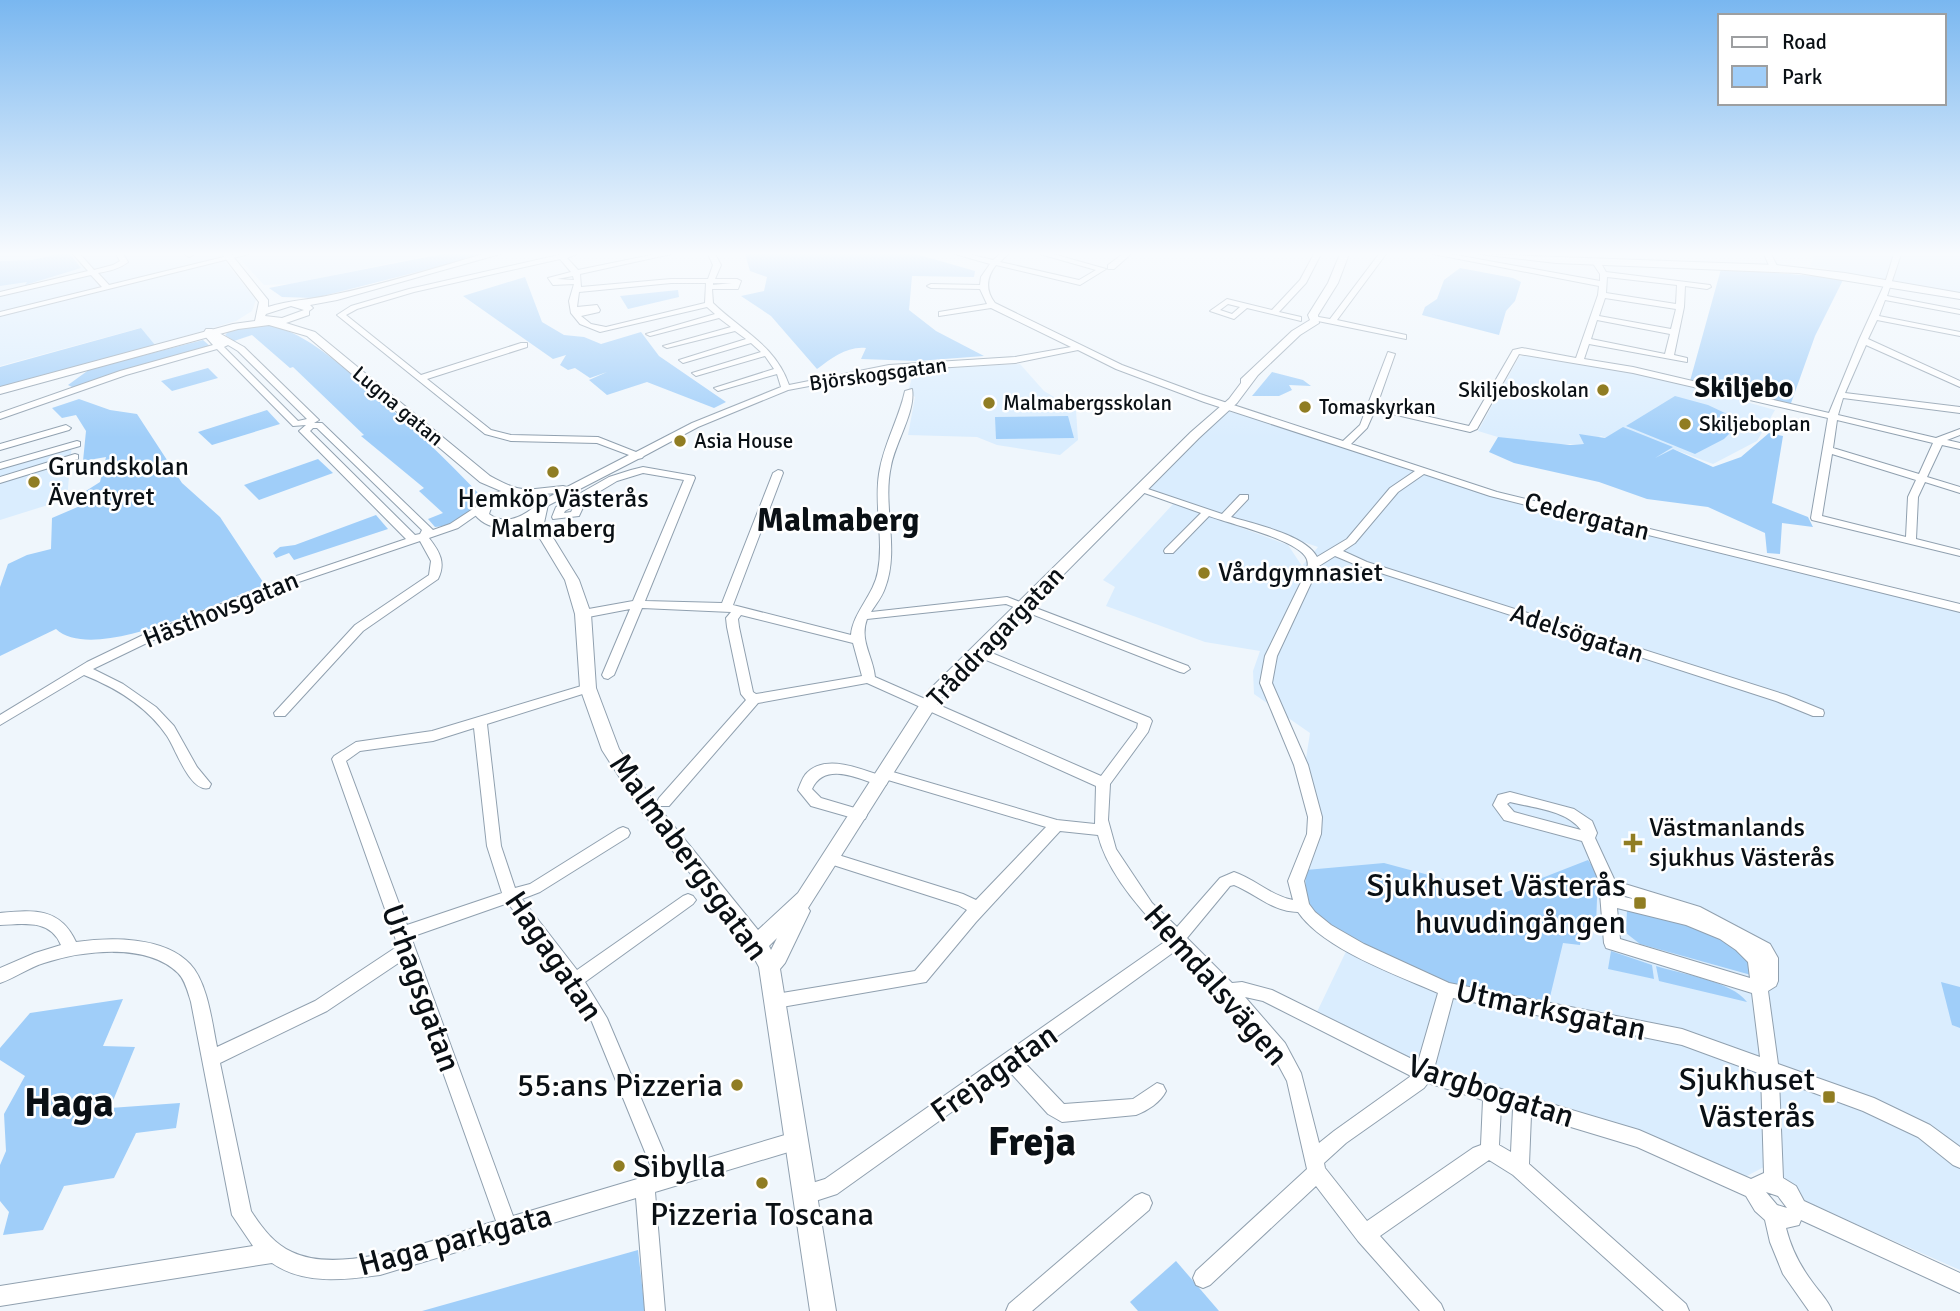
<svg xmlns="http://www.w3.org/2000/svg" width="1960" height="1311" font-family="Signika,sans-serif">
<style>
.built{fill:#daedfe}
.green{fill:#a0cef9}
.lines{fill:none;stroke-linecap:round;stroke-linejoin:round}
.minor-casing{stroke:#90a0af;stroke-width:2}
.major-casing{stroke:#90a0af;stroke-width:2}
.minor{fill:#fff;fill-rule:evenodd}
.major{fill:#fff;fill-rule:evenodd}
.poi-dot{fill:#907d23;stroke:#fff;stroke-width:2.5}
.labels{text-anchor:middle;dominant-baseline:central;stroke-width:5;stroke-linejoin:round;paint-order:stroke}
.far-street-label{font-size:21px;fill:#0a1015;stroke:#fff}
.far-poi-label{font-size:21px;fill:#0a1015;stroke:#fff;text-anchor:start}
.poi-label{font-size:26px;fill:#0a1015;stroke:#fff;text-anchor:start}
.street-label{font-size:26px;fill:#0a1015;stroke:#fff}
.far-district-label{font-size:28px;font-weight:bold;fill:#0a1015;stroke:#fff}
.near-street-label{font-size:32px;fill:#0a1015;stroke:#fff}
.near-poi-label{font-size:32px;fill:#0a1015;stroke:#fff;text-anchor:end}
.district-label{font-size:33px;font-weight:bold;fill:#0a1015;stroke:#fff}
.near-district-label{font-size:40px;font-weight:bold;fill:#0a1015;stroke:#fff}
</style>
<rect width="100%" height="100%" fill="#eff6fc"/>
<g class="built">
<polygon points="0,254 219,254 256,300 252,311 236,321 155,345 140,328 0,366"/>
<polygon points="235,254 434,254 291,284 264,285"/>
<polygon points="1815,254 1960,254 1960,293 1810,266"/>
<polygon points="1531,354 1636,371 1775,410 1757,441 1713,464 1673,449 1656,459 1601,436 1584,444 1521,444 1478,431 1519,357"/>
<polygon points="1020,364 1044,391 1076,410 1078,440 1060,455 997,445 977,437 908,435 915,397 908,392 914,370"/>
<polygon points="1227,411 1265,421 1503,499 1960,612 1960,1270 1803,1201 1787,1180 1764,1167 1741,1179 1422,1069 1316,1014 1352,939 1299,909 1310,831 1305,765 1310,733 1254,694 1253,671 1260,651 1205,642 1106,606 1115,587 1103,580 1174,503 1288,545 1302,566 1318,547 1149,489"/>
<polygon points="72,443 67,499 0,520 0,463"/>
</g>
<g class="green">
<polygon points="58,254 70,254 81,268 25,285 27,282 0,286 0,261 32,260"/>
<polygon points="442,254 488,254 315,298 282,297 269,288"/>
<path d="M745,254H916L975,271L974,277L912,276L909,310L936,331L984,356L917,361L861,359L866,348C847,346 832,358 817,369L771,316L741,296L764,291L767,277L750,271Z"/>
<polygon points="1460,268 1513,278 1521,282 1515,301 1506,311 1499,335 1422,315 1425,307 1437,299 1444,280"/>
<polygon points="1721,269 1844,278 1815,336 1790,406 1690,381"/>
<polygon points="525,277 542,322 564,335 584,337 601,344 641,332 659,356 726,402 714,408 647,382 607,395 589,380 607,372 590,378 575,368 568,370 560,365 566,355 553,359 463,296"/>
<polygon points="678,290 679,297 628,309 620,296"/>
<path d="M269,324C310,336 338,363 371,391C409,424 445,458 480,495C478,514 453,526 435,527L428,519L443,513L419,491L424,488L361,436L364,435L293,367L290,368L252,335L234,341L225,335L231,329Z"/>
<polygon points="141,328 155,345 0,387 0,367"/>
<polygon points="203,340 211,347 74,388 68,385 90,369"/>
<polygon points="208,368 218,378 172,391 161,381"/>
<polygon points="1272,372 1303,380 1311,386 1289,385 1292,390 1279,396 1252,396"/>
<polygon points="1675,396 1708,405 1742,421 1724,439 1695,454 1626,426"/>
<path d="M79,399L110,410L137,414L182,483L220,517L265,585C221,600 95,665 56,629L0,656V587L8,564L27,555L51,549L52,518L80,506L78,496L100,482L106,457L83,461L86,431L76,415L62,418L52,408Z"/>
<polygon points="267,410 280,424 212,445 198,432"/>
<polygon points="1068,416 1074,438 996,439 995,417"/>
<polygon points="1623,427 1673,447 1655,458 1673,449 1713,467 1741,457 1769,433 1783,436 1772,503 1808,517 1813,527 1782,523 1780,554 1767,553 1765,533 1708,507 1647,499 1599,482 1514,463 1489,452 1498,437 1570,445 1584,444 1579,434 1605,438"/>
<polygon points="318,459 333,473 259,500 244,485"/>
<polygon points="376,515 388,529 294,560 289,553 276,558 273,553 280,547 295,545"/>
<path d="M1588,860L1598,874L1596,925L1582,927L1580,945L1563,943L1548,1005C1518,999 1486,996 1457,988C1429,980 1323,932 1311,908C1305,897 1305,882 1306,870L1384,863L1466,885L1486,900Z"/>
<path d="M1627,910C1667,917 1722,930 1751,959V975L1640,944L1626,933Z"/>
<polygon points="1611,951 1652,965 1654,979 1608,969"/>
<path d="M1656,966C1681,974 1732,981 1747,1002L1659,981Z"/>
<polygon points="1941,982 1960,987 1960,1028 1952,1025"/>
<polygon points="123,999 103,1046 135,1047 110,1108 180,1103 176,1128 136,1133 114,1178 64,1186 43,1230 3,1235 9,1212 0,1201 0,1165 6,1151 4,1114 25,1076 0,1060 0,1048 30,1013"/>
<polygon points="638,1250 645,1311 422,1311"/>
<polygon points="1176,1261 1219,1311 1138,1311 1130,1302"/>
</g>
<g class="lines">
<g class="minor-casing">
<g id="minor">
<path d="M73,254H80L94,270L113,265L120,261L116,254H123L128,262C119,269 109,271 98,273L109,285L236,254H249L0,316V312L102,287L91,275L0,296V292L88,271Z"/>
<polygon points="185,254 193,254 193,255 189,257"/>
<path d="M563,254H577L567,258L578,270L656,254H671L580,274L581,287L671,279H708L713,265L708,254H715L721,265L715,279H737L741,281L738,289H712L713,303C743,332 775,345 789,385L889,365L1015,357L1071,347L991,308L939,316V312L987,304L980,289L931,288L927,286L931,284L980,285L981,277L990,264L955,254H968L993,260L1000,254H1008L1000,262L1079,280L1096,270L1040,254H1053L1106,269L1080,285L996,265C986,278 985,290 995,303L1122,365L1200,394L1343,441L1360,425L1388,352L1395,354L1377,405L1469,426L1513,350L1522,348L1576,358L1598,295L1599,286L1433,254H1450L1600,281V274L1592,262L1596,260H1599L1606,272L1710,285L1711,287L1707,289L1685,286L1684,307L1674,355L1687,358V362L1589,344L1584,359L1633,367L1829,413L1859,340L1885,283L1894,254H1901L1887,296L1960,310V314L1885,300L1879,316L1960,332V336L1877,320L1868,339L1960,381V387L1866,345L1845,393L1960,407V413L1843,398L1838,415L1936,438L1960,429V435L1947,440L1960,443V449L1942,445L1927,477L1960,487V493L1925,482L1918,497L1916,539L1960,550V556L1812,520L1811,518L1828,418L1633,373L1519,354L1477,429L1470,432L1375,410L1367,428L1351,444L1497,492L1960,604V612L1490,496L1424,474L1398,492L1355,543L1343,551L1367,562L1786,695L1823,710L1824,713L1823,716H1813L1776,701L1359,566L1335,556L1319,566L1277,656L1272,683L1308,765L1322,817L1321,834L1304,881L1309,904L1315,912L1331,925L1364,944L1449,983L1682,1029L1760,1057L1752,993L1606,948L1604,943L1599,881L1582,841L1504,820L1493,805L1498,795L1510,792L1574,809L1592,821L1597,833L1595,838L1615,881L1700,907L1770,944L1778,958V981L1776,986L1768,991L1778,1064L1874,1098L1930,1125L1960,1147V1168L1953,1165L1918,1137L1863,1111L1779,1080L1783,1178L1796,1186L1804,1201L1960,1273V1293L1801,1220L1799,1225L1786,1228C1791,1248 1800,1266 1813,1283C1820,1293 1828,1300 1832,1311H1809L1783,1274L1770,1242L1765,1220L1755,1211L1746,1196L1637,1147L1531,1115L1529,1164L1686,1304L1689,1311H1664L1513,1175L1489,1160L1380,1236L1441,1304L1444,1311H1420L1358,1241L1316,1186L1210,1285L1203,1288L1196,1285L1193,1278L1196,1271L1307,1169L1287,1081L1273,1055L1223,995L1178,949L1023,1061L1064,1104L1133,1099L1157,1083L1163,1085L1166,1091C1161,1102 1147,1111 1136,1115L1062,1122L1048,1114L1009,1071L837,1194L803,1205L796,1202L793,1195L796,1188L825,1179L1163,943L1168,938C1141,911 1107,872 1098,835L1060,831L976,922L926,982L776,1008L770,1006L768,1001L770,996L776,994L915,971L967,910L958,905L827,863L825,859L827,855L832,853L963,894L976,900L1046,827L888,780L886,785L881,786C859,779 825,761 812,789L821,798L865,811L867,815L865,819L860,820L811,806L798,790C800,785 802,779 805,775C823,753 858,768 879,775L881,771L886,770L1057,820L1095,824L1096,786L867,683L758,703L669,806H659L657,802L659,798L746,700L741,694L727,627L726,618L731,612L642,608L614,675L608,679L604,678L602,675L630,609L583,618L577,614L583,610L633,601L684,480L643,473L617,481L587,499L579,516L553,519L552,517L556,507L609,477L631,470L643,467L694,476L695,478L645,601L722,603L773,473L778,470L782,471L783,473L733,605L851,635C853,612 874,595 878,571C884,539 874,506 879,474C883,445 899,419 905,391L912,389C916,411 895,443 891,466C882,506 900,549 885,588C882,597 876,604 871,612L1007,597L1188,666L1190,669L1184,673L1180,672L1006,604L867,619C859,641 873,656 875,677L1101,776L1137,728L1138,723L974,655L972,652L974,649H982L1150,718L1152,721L1148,732L1110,784L1108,820L1116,849L1152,903L1177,927L1220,878L1234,872C1255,879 1271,896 1293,900L1288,881L1307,834L1308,817L1294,765L1260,683L1265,656L1306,572C1308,567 1309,561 1305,556C1293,539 1231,524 1209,516L1173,553H1165L1164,551L1165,549L1201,513L1136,490L1141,487L1145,488L1222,514L1240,495H1248V499L1231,517C1254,524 1306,535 1317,557L1347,539L1390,488L1415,471L1204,402L1116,369L1078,350L1015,363L889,371L788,390L698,427L644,456L642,458L638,459L547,506H539V502L557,493L530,495L525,492L526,490L563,486L567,487L629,455L597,443L511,441L485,434L337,315L351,306L409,289ZM560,259L571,272L548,278L553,285L574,284L569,301L571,313L580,324L600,332L707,307L715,314L646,334L650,336L719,318L731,327L663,346L667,348L735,331L746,339L679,360L683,363L751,343L761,352L692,373L696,376L765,356L774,369L714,388L718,391L777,374L781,387L692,423L636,452L598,437L511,435L491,430L427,379L527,347V343H521L421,375L346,315L357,309L414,292ZM573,276L574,280L557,279ZM1607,277L1677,285L1676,304L1606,293ZM671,283H706L705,303L606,327L591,324L581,316L599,312L600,310L597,305L577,307L579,292ZM713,283H732L713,285ZM1605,298L1676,309L1671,329L1599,316ZM1597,320L1670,334L1665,354L1591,339ZM1837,420L1933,443L1919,474L1833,448ZM1832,454L1916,480L1908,497L1906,537L1822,516ZM574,506L571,512L564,513L565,511ZM741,615L853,643L862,676L756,694L753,692L739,627L738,619ZM1510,802C1534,808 1566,810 1581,830L1514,812L1507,804ZM1234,885C1256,894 1273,912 1298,912C1323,949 1397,975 1438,993L1418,1062L1272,990L1242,982L1232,983L1187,938L1230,886ZM1616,893L1641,901L1616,895ZM1617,908L1686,925L1720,939L1736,950L1748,962L1750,978L1620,939ZM1245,997L1263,1001L1411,1076L1334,1131L1319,1143L1301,1073L1285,1043ZM1453,998L1682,1045L1761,1074L1764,1173L1751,1179L1639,1130L1434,1069ZM1428,1083L1483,1100L1481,1145L1473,1148L1367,1221L1325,1168L1324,1163L1346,1143L1424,1088ZM1501,1106L1513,1109L1511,1152L1499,1145ZM1766,1192L1778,1196L1787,1208L1777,1205Z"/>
<polygon points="1123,254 1131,254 1114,269 1108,269 1108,265"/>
<path d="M1314,254H1321L1306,283L1279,312L1301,317V321L1247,308L1234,319L1210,311L1227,299L1272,310L1300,280ZM1228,304L1240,307L1232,314L1220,310Z"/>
<polygon points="1379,254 1386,254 1337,320 1406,335 1406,339 1313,320 1313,316 1330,319"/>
<polygon points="1764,254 1771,254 1778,268 1777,270 1771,270"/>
<path d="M206,329H212L244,347L317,418L319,420L314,423H322L433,530L450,524L479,505L483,504L488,507L458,528L429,538C440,552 446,563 438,579L363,631L285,716H275L274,713L355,625L429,575L431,561L420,541L272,591L151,641L93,669L123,684L156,707L174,726L197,767L211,784L209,788C190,793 176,749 167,736C147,706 116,688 84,675L0,725V715L87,662L143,635L264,587L406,539L301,433L299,431L306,425L293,426L217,349L126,375L0,419V413L120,371L213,345L203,334ZM228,345L238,351L307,419L298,421L224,347ZM313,428H317L422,530L420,534L415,535L310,431Z"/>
<polygon points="66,425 71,428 69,430 0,450 0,444"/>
<polygon points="77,441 80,442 80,446 0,469 0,463"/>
<polygon points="75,454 78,455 78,459 0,483 0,477"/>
<path d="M588,684L594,688L592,691L487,724L501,846L515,888L530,884L618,829L623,827L628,829L630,833L628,837L540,892L522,899L577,970L683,896L688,894L693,896L696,900L693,904L585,982L607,1018L671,1169L795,1132L802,1135L804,1141L802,1147L795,1150L655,1192L665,1311H645L636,1198L380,1275C344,1280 304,1285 272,1263L0,1306V1286L253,1246L232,1215L191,1002C188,992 185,980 178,973C146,942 82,951 44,963C28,968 15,978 0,983V968L35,953L61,945C50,919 24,924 0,925V913C33,910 60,907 76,942C110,937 164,936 190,964C208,983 212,1023 217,1047L315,1001L398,946L332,759L334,756L356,742L432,731ZM474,728L487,846L502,893L407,925L346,761L360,751L433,741ZM508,903L569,985L592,1022L654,1174L513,1216L411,937ZM403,960L496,1221C444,1236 343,1277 292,1252C274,1244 262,1228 251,1211L220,1063L327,1011Z"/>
<polygon points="1142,1193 1149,1196 1152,1203 1149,1210 1032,1311 1006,1311 1009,1304 1135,1196"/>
</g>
</g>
<g class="major-casing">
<g id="major">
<path d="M222,254H231L268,300V307C289,300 309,300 331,295C383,285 434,268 484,254H500L337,300L310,305L313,308L309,311V315L286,323L315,332L490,476C498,480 508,486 517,488C531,491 539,488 549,500L544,523L579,580L591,614L596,688L619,749L652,799L758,930L798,893L929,690L1191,432L1229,399L1241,383V379L1292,331L1310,320L1308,315L1328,283L1340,254H1349L1338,283L1318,315L1319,323L1300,335L1258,375L1237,403L1199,438L941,698L808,908L810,911L785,963L780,969L836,1311H810L759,967L750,950L640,809L602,750L580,688L575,614L565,580L530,522C511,530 490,532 475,515C479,501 488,495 501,491L480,482L307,336L269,325L238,329L0,394V387L233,324L255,321L259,302ZM291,306L304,310L282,318L265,316L266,314ZM523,496L535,501L534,507C521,518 504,525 489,514C493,498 509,496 523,496ZM777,938L771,950L769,946Z"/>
<polygon points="1479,254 1776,265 1845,273 1960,293 1960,299 1799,273 1556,263"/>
</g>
</g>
<use href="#minor" class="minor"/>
<use href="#major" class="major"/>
</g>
<linearGradient id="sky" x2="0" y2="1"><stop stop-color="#79b7f0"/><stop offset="0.58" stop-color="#f8fbfe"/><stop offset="1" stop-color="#f8fbfe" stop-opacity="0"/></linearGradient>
<rect width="1960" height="438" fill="url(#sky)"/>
<g class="poi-dot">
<circle cx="1603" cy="390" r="7"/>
<circle cx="989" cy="403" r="7"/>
<circle cx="1305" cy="407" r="7"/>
<circle cx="1685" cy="424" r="7"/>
<circle cx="680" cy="441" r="7"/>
<circle cx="553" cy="472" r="7"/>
<circle cx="34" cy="482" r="7"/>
<circle cx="1204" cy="573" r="7"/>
<path d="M1629.5 832.5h7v7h7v7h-7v7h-7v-7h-7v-7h7z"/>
<rect x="1633" y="896" width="14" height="14" rx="3.5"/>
<circle cx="737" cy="1085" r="7"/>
<rect x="1822" y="1090" width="14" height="14" rx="3.5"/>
<circle cx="619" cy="1166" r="7"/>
<circle cx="762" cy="1183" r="7"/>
</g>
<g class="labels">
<g class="far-street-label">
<text transform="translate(878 374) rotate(-8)">Björskogsgatan</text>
<text transform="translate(398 406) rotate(40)">Lugna gatan</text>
</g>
<g class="far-poi-label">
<text x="1589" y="390" text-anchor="end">Skiljeboskolan</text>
<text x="1003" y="403">Malmabergsskolan</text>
<text x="1319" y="407">Tomaskyrkan</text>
<text x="1699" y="424">Skiljeboplan</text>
<text x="694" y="441">Asia House</text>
</g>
<g class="poi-label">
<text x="48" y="467">Grundskolan<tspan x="48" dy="30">Äventyret</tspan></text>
<text x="553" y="499" text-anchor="middle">Hemköp Västerås<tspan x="553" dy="30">Malmaberg</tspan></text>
<text x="1218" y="573">Vårdgymnasiet</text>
<text x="1649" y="828">Västmanlands<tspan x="1649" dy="30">sjukhus Västerås</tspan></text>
</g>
<g class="street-label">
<text transform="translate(1587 517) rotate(14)">Cedergatan</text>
<text transform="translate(221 610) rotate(-22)">Hästhovsgatan</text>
<text transform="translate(1577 634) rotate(18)">Adelsögatan</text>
<text transform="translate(996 637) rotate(-46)">Tråddragargatan</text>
</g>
<g class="far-district-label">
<text x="1744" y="388">Skiljebo</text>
</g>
<g class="near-street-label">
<text transform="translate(689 857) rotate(54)">Malmabergsgatan</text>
<text transform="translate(554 956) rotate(56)">Hagagatan</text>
<text transform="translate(1216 985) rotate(49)">Hemdalsvägen</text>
<text transform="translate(421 988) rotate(70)">Urhagsgatan</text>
<text transform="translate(1551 1010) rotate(12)">Utmarksgatan</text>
<text transform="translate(994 1073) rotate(-35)">Frejagatan</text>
<text transform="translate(1491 1091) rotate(18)">Vargbogatan</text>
<text transform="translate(455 1240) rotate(-15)">Haga parkgata</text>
</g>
<g class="near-poi-label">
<text x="1626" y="885">Sjukhuset Västerås<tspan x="1626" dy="37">huvudingången</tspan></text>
<text x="1815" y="1079">Sjukhuset<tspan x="1815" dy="37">Västerås</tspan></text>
<text x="723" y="1085">55:ans Pizzeria</text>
<text x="633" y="1166" text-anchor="start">Sibylla</text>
<text x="762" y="1214" text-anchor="middle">Pizzeria Toscana</text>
</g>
<g class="district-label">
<text x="838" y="520">Malmaberg</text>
</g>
<g class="near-district-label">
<text x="69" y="1103">Haga</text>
<text x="1032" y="1142">Freja</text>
</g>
</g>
<rect x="1718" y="14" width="228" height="91" fill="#ffffff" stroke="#9d9fa1" stroke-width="2"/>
<rect x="1732" y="37" width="35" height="10" fill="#ffffff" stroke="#9d9fa1" stroke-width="2"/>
<text x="1782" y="49" font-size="21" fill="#0a1015">Road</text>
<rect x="1732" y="66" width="35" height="21" fill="#a0cef9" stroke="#9d9fa1" stroke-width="2"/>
<text x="1782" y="84" font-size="21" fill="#0a1015">Park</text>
</svg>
